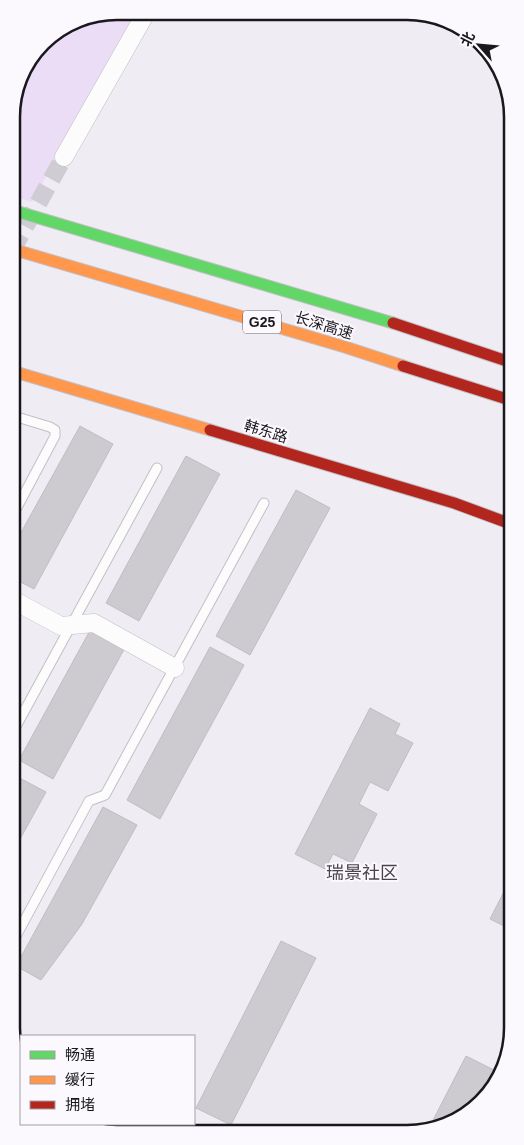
<svg xmlns="http://www.w3.org/2000/svg" width="524" height="1145" font-family="Arial,'Noto Sans SC',sans-serif">
<style>
.green{fill:#eaddf5}
.building{fill:#cdcad0;stroke:#c0bdc3}
.lines{fill:none;stroke-linecap:round;stroke-linejoin:round}
.street-tunnel{stroke:#d0ccd4;stroke-width:18;stroke-dasharray:18 9;stroke-linecap:butt}
.lane-casing{stroke:#c3bfc6;stroke-width:11}
.street-casing{stroke:#c3bfc6;stroke-width:19}
.fast-casing{stroke:#c3bfc6;stroke-width:13}
.slow-casing{stroke:#c3bfc6;stroke-width:13}
.jam-casing{stroke:#c3bfc6;stroke-width:13}
.lane{stroke:#fdfcfd;stroke-width:9}
.street{stroke:#fdfcfd;stroke-width:18}
.fast{stroke:#63d668;stroke-width:11}
.slow{stroke:#ff974d;stroke-width:11}
.jam{stroke:#b3261e;stroke-width:11}
.labels{text-anchor:middle;dominant-baseline:central;stroke-width:4;stroke-linejoin:round;paint-order:stroke}
.shield{fill:#fcf9fe;stroke:#5e5c60;stroke-width:1}
.shield-label{font-size:14px;font-weight:bold;fill:#1b181d}
.street-label{font-size:15px;fill:#1b181d;stroke:#fcf9fe}
.quarter-label{font-size:18px;fill:#49434e;stroke:#fcf9fe}
.rim{fill:none;stroke:#1b181d;stroke-width:2.5}
</style>
<rect width="100%" height="100%" fill="#f0ecf4"/>
<polygon class="green" points="117,11 139,11 32,202 12,196 11,110 22,70 47,38 77,19"/>
<g class="building">
<polygon points="80,426 113,444 34,589 13,578 13,547"/>
<polygon points="186,456 220,474 139,621 106,603"/>
<polygon points="296,490 330,508 250,655 216,636"/>
<polygon points="13,611 20,614 13,627"/>
<polygon points="93,625 127,644 53,779 19,760"/>
<polygon points="210,647 244,665 160,819 127,800"/>
<polygon points="370,708 400,724 395,734 413,743 388,791 370,782 359,804 377,814 352,863 333,854 325,869 295,854"/>
<polygon points="14,775 46,792 14,850"/>
<polygon points="103,807 137,825 82,924 41,980 16,966"/>
<polygon points="512,876 512,930 490,919"/>
<polygon points="281,941 316,958 231,1125 196,1108"/>
<polygon points="466,1056 496,1071 481,1101 435,1130 428,1130"/>
</g>
<g class="lines">
<polyline class="street-tunnel" points="12,250 64,157"/>
<g class="lane-casing">
<g id="lane">
<polyline points="13,418 17,417 50,427 55,430 55,436 13,515"/>
<polyline points="14,730 157,468"/>
<polyline points="15,938 89,801 105,795 264,503"/>
</g>
</g>
<g class="street-casing">
<g id="street">
<polyline points="64,157 147,11"/>
<polyline points="13,600 61,626 94,623 175,668"/>
</g>
</g>
<g class="fast-casing">
<polyline id="fast" points="12,210 393,323"/>
</g>
<g class="slow-casing">
<g id="slow">
<polyline points="12,249 345,347 403,366"/>
<polyline points="12,371 210,430"/>
</g>
</g>
<g class="jam-casing">
<g id="jam">
<polyline points="393,323 510,362"/>
<polyline points="403,366 510,400"/>
<polyline points="210,430 454,503 511,524"/>
</g>
</g>
<use href="#lane" class="lane"/>
<use href="#street" class="street"/>
<use href="#fast" class="fast"/>
<use href="#slow" class="slow"/>
<use href="#jam" class="jam"/>
</g>
<g class="labels">
<rect class="shield" x="243" y="310.5" width="38" height="23" rx="4"/>
<g class="shield-label">
<text x="262" y="322">G25</text>
</g>
<g class="street-label">
<text transform="translate(324 325) rotate(17)">长深高速</text>
<text transform="translate(266 431) rotate(17)">韩东路</text>
</g>
<g class="quarter-label">
<text x="362" y="873">瑞景社区</text>
</g>
</g>
<path d="M0 0H524V1145H0ZM117 20H407A97 97 0 0 1 504 117V1028A97 97 0 0 1 407 1125H117A97 97 0 0 1 20 1028V117A97 97 0 0 1 117 20Z" fill="#fcf9fe" fill-rule="evenodd"/>
<path class="rim" d="M117 20H407A97 97 0 0 1 504 117V1028A97 97 0 0 1 407 1125H117A97 97 0 0 1 20 1028V117A97 97 0 0 1 117 20Z"/>
<rect x="20" y="1035" width="175" height="90" fill="#fcf9fe" stroke="#a29fa4"/>
<rect x="30" y="1051" width="25" height="8" fill="#63d668" stroke="#a29fa4"/>
<text x="65" y="1060" font-size="15" fill="#1b181d">畅通</text>
<rect x="30" y="1076" width="25" height="8" fill="#ff974d" stroke="#a29fa4"/>
<text x="65" y="1085" font-size="15" fill="#1b181d">缓行</text>
<rect x="30" y="1101" width="25" height="8" fill="#b3261e" stroke="#a29fa4"/>
<text x="65" y="1110" font-size="15" fill="#1b181d">拥堵</text>
<g transform="translate(479 45) rotate(297)" stroke="#fcf9fe" stroke-width="4" paint-order="stroke">
<path d="M0-4L9 19L0 12L-9 19Z" fill="#1b181d"/>
<text y="-8" font-size="14" font-weight="bold" text-anchor="middle" fill="#1b181d">北</text>
</g>
</svg>
